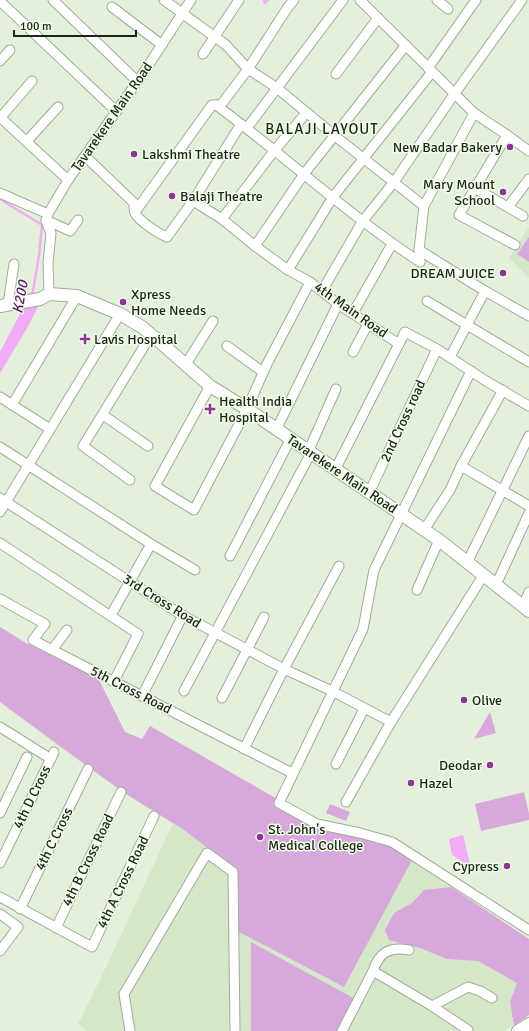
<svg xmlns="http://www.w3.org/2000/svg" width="529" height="1031" font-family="Signika,sans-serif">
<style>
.built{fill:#d5e7c9}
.green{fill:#d8a8dc}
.water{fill:#f1abf7}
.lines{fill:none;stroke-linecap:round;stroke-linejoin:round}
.stream{stroke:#f1abf7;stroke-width:2.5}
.street-casing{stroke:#9fad97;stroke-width:11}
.secondary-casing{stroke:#9fad97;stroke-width:14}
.street{stroke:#fff;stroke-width:9}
.secondary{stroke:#fff;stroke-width:12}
.poi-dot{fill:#91329b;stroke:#f0ffe7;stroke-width:1.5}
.labels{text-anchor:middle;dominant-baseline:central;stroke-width:3;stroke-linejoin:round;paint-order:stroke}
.street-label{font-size:14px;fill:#1e231b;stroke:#f0ffe7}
.poi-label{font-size:14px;fill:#1e231b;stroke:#f0ffe7;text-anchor:start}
.neighbourhood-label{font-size:15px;letter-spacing:1px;fill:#1e231b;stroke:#f0ffe7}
.water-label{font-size:15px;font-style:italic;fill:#681670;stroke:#f0ffe7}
</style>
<rect width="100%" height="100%" fill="#e3f1da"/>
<g class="built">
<polygon points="529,227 529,278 509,258"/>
<polygon points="98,678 125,732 142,739 150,726 276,807 316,828 390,845 529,939 529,1015 504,1031 87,1031 78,1024 107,965 173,823 125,794 58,746 0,702 0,696"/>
</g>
<g class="green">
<polygon points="529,237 529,262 517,254"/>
<polygon points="0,627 26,643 98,678 125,732 142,739 150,726 279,800 276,807 316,828 390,845 412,860 344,987 239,932 238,871 184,830 123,792 0,702"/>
<polygon points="490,712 496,733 474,739"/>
<polygon points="524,792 529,814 529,820 481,831 475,804"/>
<polygon points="330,804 350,812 346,821 326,813"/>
<polygon points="451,887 529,939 529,1015 514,1025 510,1002 517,983 478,961 447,959 420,948 389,940 385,930 394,913 412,903 424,890"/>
<polygon points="251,942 357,1000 339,1031 251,1031"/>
</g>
<g class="water">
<polygon points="40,303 26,330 0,373 0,352 19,316 21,305"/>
<polygon points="463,835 470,864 468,865 452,855 449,839"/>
</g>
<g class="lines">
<g class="stream">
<polyline points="264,0 265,3 268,0"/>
<polyline points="0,199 42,225 39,255 32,297"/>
</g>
<g class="street-casing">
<g id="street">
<polyline points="53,0 137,81"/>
<polyline points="164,0 226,45 248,69 277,88 335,136 424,206"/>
<polyline points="360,0 474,113 507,135 529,151"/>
<polyline points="437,0 448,9"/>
<polyline points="0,1 116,111"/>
<polyline points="112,7 162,45"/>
<polyline points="203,54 239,0"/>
<polyline points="0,61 10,50"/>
<polyline points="428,68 476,0"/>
<polyline points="336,74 378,18"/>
<path d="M216,105C285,156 348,215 420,262"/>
<polyline points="0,117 68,180"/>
<polyline points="1,117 32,81"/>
<polyline points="247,128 343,0"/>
<polyline points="507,135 475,188 523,216"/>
<polyline points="27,141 58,107"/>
<path d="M85,156L134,203C134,206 134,210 135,213C139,221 159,234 167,237L193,201L241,124"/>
<polyline points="475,188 459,215 515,245"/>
<polyline points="0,193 48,214"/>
<polyline points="193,201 222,219 255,246 288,270 310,282 338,304 399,344"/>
<polyline points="508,207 529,179"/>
<polyline points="135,212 212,105 221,105 248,69 288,7 294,0"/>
<polyline points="222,219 274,151 306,113"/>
<polyline points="46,220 70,231 78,220"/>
<polyline points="255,246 304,174 406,45"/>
<polyline points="419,250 485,291 529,316"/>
<polyline points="420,262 419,250 424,206 474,113"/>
<polyline points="288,270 333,197 432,72"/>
<polyline points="322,291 362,222 394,182 455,93 522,0"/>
<polyline points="49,294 48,263 51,233 46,221 48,214 68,180 144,72 191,0"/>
<polyline points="427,301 529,362"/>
<polyline points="8,304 14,264"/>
<polyline points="353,313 392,244"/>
<polyline points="227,346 263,372"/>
<polyline points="353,352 368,324"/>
<polyline points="450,357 485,291"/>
<polyline points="186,364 213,321"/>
<polyline points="471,371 374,570 363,629 279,803 317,824 360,833 392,842 529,930"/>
<polyline points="210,386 155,486 194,510 247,409 267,364 310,282"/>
<polyline points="0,397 50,429"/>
<polyline points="12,405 77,296"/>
<polyline points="103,415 148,446"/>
<polyline points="276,430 338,304"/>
<polyline points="0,447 151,544"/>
<polyline points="308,452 336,389"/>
<polyline points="461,466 529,506"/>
<polyline points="335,470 405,332 437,349 486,381 529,406"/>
<polyline points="130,480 83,446 151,335"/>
<polyline points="369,493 437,349"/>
<polyline points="0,498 180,614 284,669 332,691 391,722"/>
<polyline points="0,512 120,314"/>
<polyline points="424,530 450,490 461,466 503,390"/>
<polyline points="0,543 138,634 114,681"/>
<polyline points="230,556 290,440"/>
<polyline points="467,563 529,436"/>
<polyline points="496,585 529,513"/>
<polyline points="417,590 439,540"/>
<polyline points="0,599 45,624 33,640 292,773"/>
<polyline points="523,606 529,592"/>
<polyline points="111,615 151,544 195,570"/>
<polyline points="52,650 67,630"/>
<polyline points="184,691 311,453"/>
<polyline points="142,696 183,615"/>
<polyline points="222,698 264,617"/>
<polyline points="0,727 51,759"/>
<polyline points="244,749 284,669 339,566"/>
<polyline points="336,764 364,709"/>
<polyline points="346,802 391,722 483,576"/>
<polyline points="0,813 27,757"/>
<polyline points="0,863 54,752"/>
<polyline points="0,897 92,947 154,816"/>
<polyline points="20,909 88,769"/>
<polyline points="0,914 18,927 0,951"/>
<polyline points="56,928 121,792"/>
<path d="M373,971C379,953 389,946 409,950"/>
<polyline points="432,1006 468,1030"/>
<polyline points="130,1031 124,994 207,853 233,872 235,1031"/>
<polyline points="342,1031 373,971 432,1006 468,987 480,991 492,998"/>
</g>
</g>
<g class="secondary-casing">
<g id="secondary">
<polyline points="0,306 40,299 49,294 77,296 120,314 142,327 161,343 210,386 247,409 439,540 529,611"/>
<polyline points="518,1031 529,1024"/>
</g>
</g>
<use href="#street" class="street"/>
<use href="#secondary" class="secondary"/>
</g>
<g class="poi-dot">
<circle cx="510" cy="147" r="4"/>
<circle cx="134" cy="154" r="4"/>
<circle cx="503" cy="192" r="4"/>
<circle cx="172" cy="196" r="4"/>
<circle cx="503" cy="273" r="4"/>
<circle cx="123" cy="302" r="4"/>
<path d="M83 333h4v4h4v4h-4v4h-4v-4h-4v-4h4z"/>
<path d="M208 403h4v4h4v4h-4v4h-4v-4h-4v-4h4z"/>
<circle cx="464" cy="700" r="4"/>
<circle cx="490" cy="765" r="4"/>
<circle cx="411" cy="783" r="4"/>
<circle cx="260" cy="837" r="4"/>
<circle cx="507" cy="866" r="4"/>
</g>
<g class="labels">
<g class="street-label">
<text transform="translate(112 117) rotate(-55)">Tavarekere Main Road</text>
<text transform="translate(351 310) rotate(35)">4th Main Road</text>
<text transform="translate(403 421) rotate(-65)">2nd Cross road</text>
<text transform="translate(342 474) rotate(34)">Tavarekere Main Road</text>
<text transform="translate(162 601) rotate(32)">3rd Cross Road</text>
<text transform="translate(131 690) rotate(27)">5th Cross Road</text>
<text transform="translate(32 797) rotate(-64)">4th D Cross</text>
<text transform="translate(54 839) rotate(-64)">4th C Cross</text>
<text transform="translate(88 860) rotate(-64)">4th B Cross Road</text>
<text transform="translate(123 882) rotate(-64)">4th A Cross Road</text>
</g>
<g class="poi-label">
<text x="502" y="147" text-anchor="end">New Badar Bakery</text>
<text x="142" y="154">Lakshmi Theatre</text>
<text x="495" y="184" text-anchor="end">Mary Mount<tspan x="495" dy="16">School</tspan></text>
<text x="180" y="196">Balaji Theatre</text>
<text x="495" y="273" text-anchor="end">DREAM JUICE</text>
<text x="131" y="294">Xpress<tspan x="131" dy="16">Home Needs</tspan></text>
<text x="94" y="339">Lavis Hospital</text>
<text x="219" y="401">Health India<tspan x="219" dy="16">Hospital</tspan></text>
<text x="472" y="700">Olive</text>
<text x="482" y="765" text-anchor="end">Deodar</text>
<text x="419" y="783">Hazel</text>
<text x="268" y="829">St. John's<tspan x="268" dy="16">Medical College</tspan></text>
<text x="499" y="866" text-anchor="end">Cypress</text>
</g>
<g class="neighbourhood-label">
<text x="322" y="129">BALAJI LAYOUT</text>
</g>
<g class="water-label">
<text transform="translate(20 297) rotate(-80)">K200</text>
</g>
</g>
<path d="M14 30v6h122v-6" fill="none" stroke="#1e231b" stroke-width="2"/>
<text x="20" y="30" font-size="12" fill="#1e231b" stroke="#f0ffe7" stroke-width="3" paint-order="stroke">100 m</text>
</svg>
